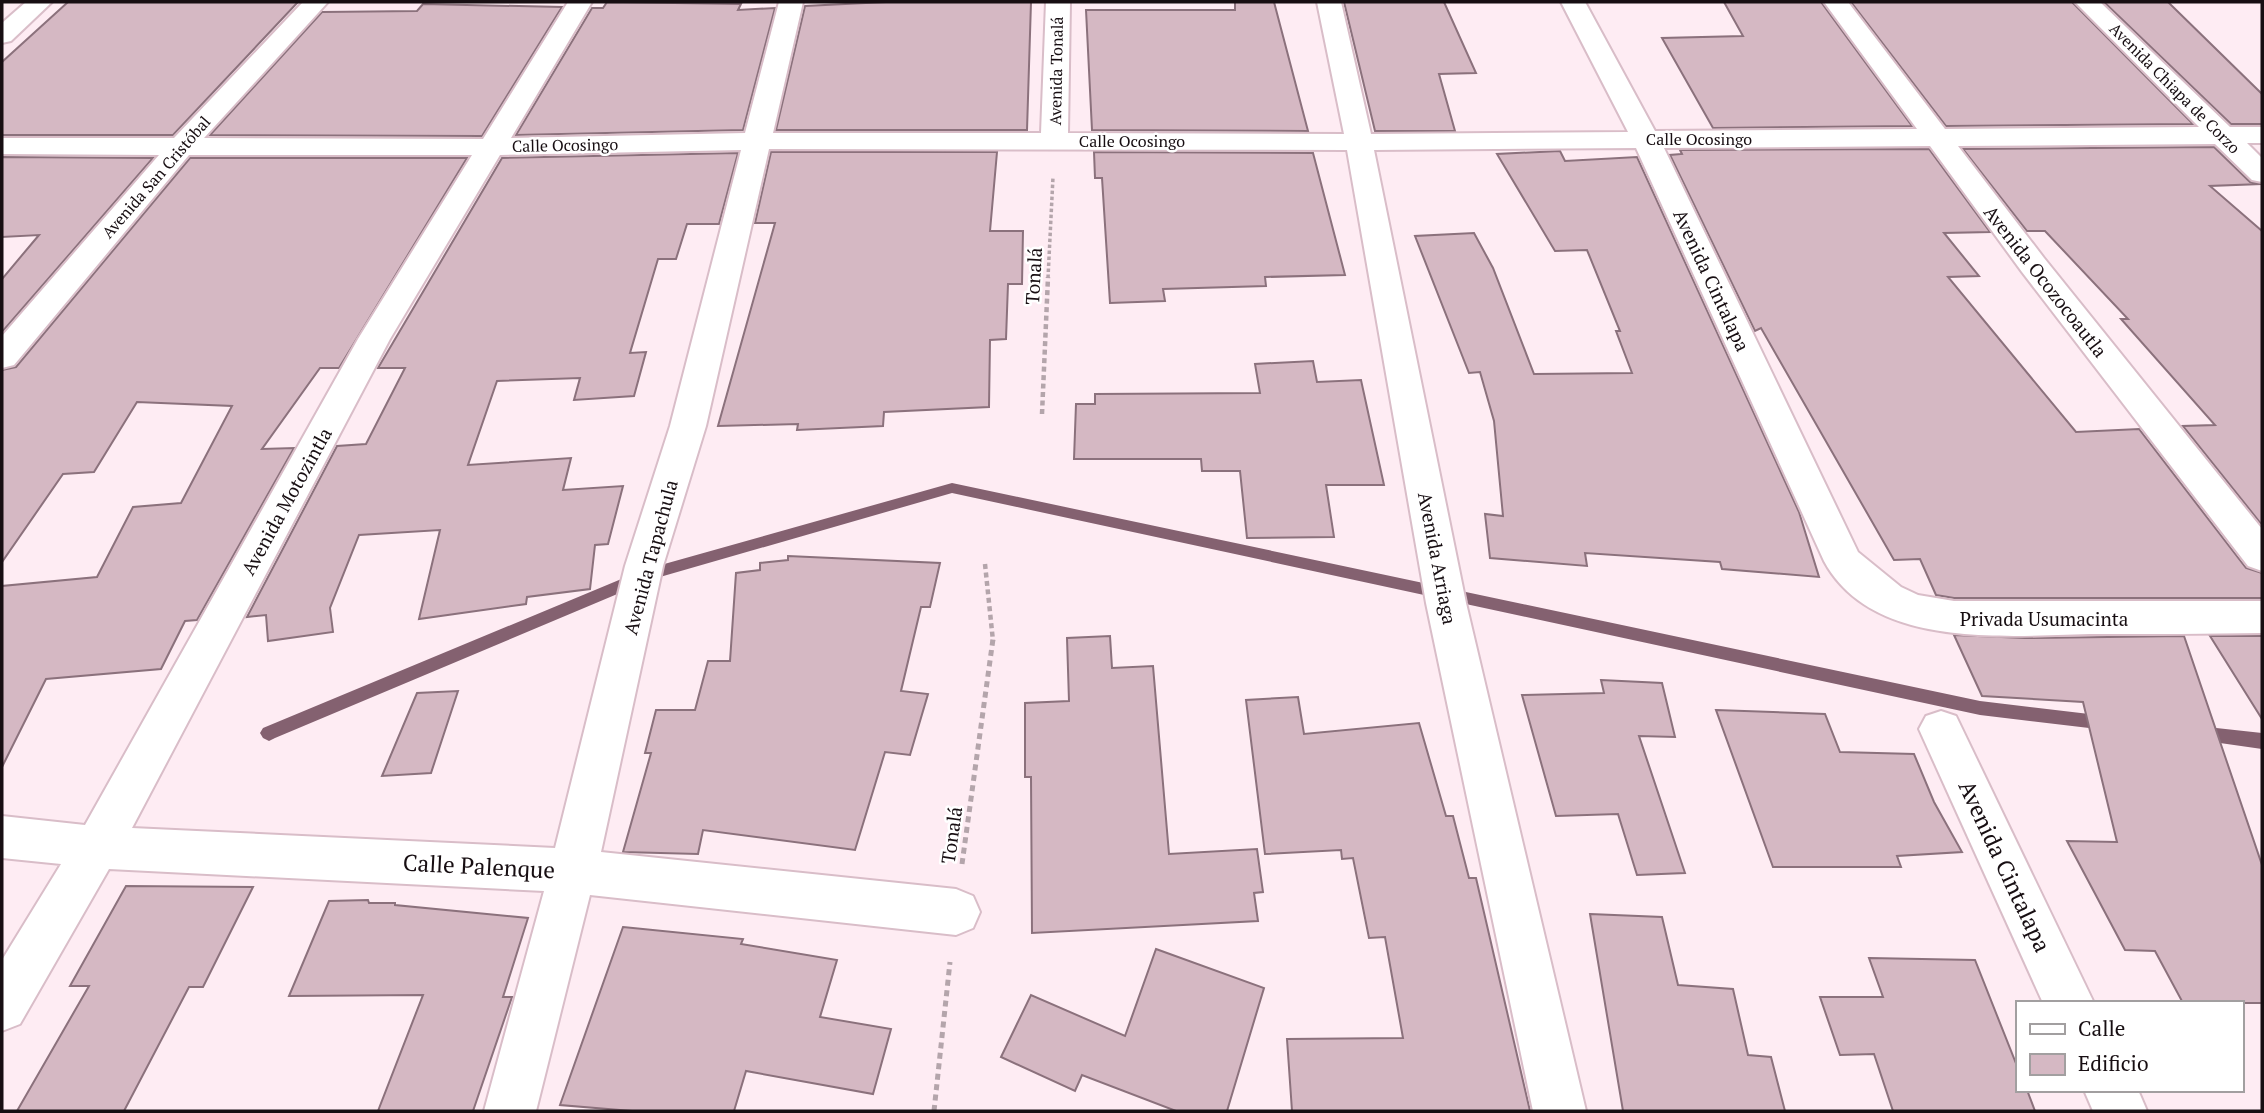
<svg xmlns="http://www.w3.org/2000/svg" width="2264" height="1113" font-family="'PT Serif',serif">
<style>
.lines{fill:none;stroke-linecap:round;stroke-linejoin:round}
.stream{fill:#846170;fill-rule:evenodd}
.building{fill:#d5b8c3;stroke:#8b717c;stroke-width:2}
.minor-casing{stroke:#d9bdc8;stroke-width:4}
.path-far2{stroke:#b4a5ab;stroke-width:3.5;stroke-dasharray:3.5 2.5;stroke-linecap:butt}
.path-far1{stroke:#b4a5ab;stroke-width:4.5;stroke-dasharray:5 3.5;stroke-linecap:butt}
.path{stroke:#b4a5ab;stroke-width:5;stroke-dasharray:6 4.5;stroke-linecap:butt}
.minor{fill:#fff;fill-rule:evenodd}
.labels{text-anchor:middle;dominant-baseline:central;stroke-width:5;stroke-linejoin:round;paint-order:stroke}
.far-street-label{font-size:16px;fill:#170e12;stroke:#fff}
.street-label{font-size:19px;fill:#170e12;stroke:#fff}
.near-street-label{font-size:23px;fill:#170e12;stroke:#fff}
</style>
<rect width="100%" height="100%" fill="#feecf3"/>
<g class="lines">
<g class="stream">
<polygon points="952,483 1980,701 2106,716 2112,718 2115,723 2112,728 2106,730 1980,715 952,493 653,579 275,738 269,741 263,738 260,733 263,728 643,570"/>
<polygon points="2198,726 2262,733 2262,749 2192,739 2189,734 2192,729"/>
</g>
</g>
<g class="building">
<polygon points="68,2 298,2 173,135 2,135 2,62"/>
<polygon points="607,2 741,4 738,10 775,8 743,130 516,135 592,8 603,8"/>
<polygon points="886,2 1031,2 1027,130 776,130 805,6"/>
<polygon points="1235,2 1274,2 1308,131 1092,130 1086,10 1235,10"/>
<polygon points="1344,2 1444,2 1476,73 1439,74 1455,131 1375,131"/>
<polygon points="1724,2 1821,2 1912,126 1713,128 1662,38 1743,36"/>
<polygon points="1851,2 2072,2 2193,124 1946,126"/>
<polygon points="2104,2 2168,2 2262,94 2262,124 2231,124"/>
<polygon points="423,4 562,7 482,136 210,135 322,12 417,11"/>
<polygon points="2214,147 2250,182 2262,184 2210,186 2262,231 2262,525 2183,426 2215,425 2121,319 2128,319 2045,231 2027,231 1963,149"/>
<polygon points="1929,149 1990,232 1944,233 1979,276 1948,277 2076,432 2139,429 2246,568 2262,573 2262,598 1954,598 1936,595 1920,559 1894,560 1761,328 1755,331 1670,155 1682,154 1680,150"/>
<polygon points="1560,151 1565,161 1637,157 1799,512 1819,577 1722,569 1720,562 1585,553 1587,566 1490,558 1485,514 1503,516 1494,421 1480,372 1469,373 1415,236 1474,233 1493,268 1534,374 1632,373 1616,331 1620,331 1587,250 1555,251 1497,154"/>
<polygon points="771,152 997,152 990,231 1023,231 1022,284 1008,284 1006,339 990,340 989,407 884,412 883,426 797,430 798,424 718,426 775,223 755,223"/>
<polygon points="1094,152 1313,153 1345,275 1265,277 1266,286 1163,289 1165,301 1110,303 1102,178 1095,178"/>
<polygon points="738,153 719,224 687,224 676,259 658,259 630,353 646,352 634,396 574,400 580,378 497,381 468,465 571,458 563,490 623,486 608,544 595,545 590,589 527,597 526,604 419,619 440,530 359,535 330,608 333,632 268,641 266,615 247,617 337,446 366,444 405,368 378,368 502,158"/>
<polygon points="2,157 153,158 2,332 2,279 39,235 2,237"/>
<polygon points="190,158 467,158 339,368 320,368 262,449 294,448 197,620 185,621 161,669 46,679 2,767 2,586 97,577 133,507 181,503 232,406 137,402 94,472 63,474 2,562 2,370 16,367"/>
<polygon points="1313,361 1317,382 1361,380 1384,485 1326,485 1334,537 1247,538 1240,471 1202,471 1201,459 1074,459 1076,404 1095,404 1095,394 1260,393 1255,364"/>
<polygon points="788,556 940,563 930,607 921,607 901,691 928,694 910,755 885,752 855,850 703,830 698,854 623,852 651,753 645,753 656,710 695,710 708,661 730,661 736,573 760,570 760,563 788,560"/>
<polygon points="1954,635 2025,638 2184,636 2262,865 2262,1003 2183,1003 2155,951 2125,950 2067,841 2117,842 2083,702 1982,696"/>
<polygon points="1110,636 1112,668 1153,666 1169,854 1257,849 1263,892 1254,893 1258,921 1032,933 1031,777 1025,777 1025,703 1069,701 1067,638"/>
<polygon points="2210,636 2262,636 2262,719"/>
<polygon points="1601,680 1662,683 1675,737 1639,736 1685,873 1637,875 1618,814 1556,816 1522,695 1604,693"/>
<polygon points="458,691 431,773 382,776 417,693"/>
<polygon points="1298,697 1304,734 1419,723 1446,816 1453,816 1469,878 1476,878 1530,1111 1292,1111 1287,1039 1403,1038 1385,937 1369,938 1353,858 1342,859 1341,850 1265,854 1246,700"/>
<polygon points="1716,710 1825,714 1840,752 1914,754 1934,802 1962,852 1897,856 1901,867 1773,867"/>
<polygon points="126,886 253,887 203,987 189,987 124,1111 17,1111 89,986 70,986"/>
<polygon points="368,900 369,903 395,903 395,905 528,918 503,997 512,997 473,1111 378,1111 423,995 289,996 329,901"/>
<polygon points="1590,914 1662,917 1678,985 1733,989 1748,1055 1771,1057 1785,1111 1623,1111"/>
<polygon points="623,927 743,939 741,944 837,960 820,1017 891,1029 873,1094 746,1071 734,1111 632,1111 560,1105"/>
<polygon points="1156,949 1264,988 1227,1111 1176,1111 1082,1075 1075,1091 1001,1057 1031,995 1125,1036"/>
<polygon points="1869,958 1975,960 2017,1066 2017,1090 2027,1090 2035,1111 1893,1111 1874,1054 1840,1055 1820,997 1883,997"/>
</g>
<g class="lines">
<g class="minor-casing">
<g id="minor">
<polygon points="26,2 52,2 11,41 2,43 2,23"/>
<path d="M303,2H328L204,138L483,139L568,2H592L511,138L745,133L779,2H803L773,133H1041L1046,2H1070L1068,133L1344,134L1317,2H1341L1371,134L1628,132L1561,2H1585L1655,131L1917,129L1824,2H1848L1945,129L2199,127L2075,2H2100L2230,127H2262V143H2247L2262,158V182L2252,180L2215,144L1958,146L2044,258L2262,529V571L2248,566L2022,272L1930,146L1664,148L1858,552L1901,587L1918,595L1954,601H2262V633C2207,634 2152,634 2097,634C2011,635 1873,652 1824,561L1636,148L1374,150L1466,603L1586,1111H1533L1426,603L1347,150L769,149L706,426L663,566L601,852L956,889L973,896L980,912L973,928L956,935L590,895L536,1111H484L544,891L109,869L20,1024L2,1031V960L61,864L2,858V816L85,825L358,339L472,155H189L14,365L2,368V336L159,155L2,154V138H174ZM741,150L670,426L625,566L555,848L132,828L390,339L500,155Z"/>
<polygon points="1941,711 1956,716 2094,1003 2043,1003 1919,729 1926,716"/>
<polygon points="2084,1090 2138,1090 2147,1111 2093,1111"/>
</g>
</g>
<polyline class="path-far2" points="1048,278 1053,177"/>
<g class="path-far1">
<polyline points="1042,414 1048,277"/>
<polyline points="985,564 993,641"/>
</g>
<g class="path">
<polyline points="962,864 993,639"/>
<polyline points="934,1111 950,962"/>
</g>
<use href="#minor" class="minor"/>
</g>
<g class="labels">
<g class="far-street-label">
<text transform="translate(1056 71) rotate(-89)">Avenida Tonalá</text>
<text transform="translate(2175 88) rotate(45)">Avenida Chiapa de Corzo</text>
<text x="1699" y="139">Calle Ocosingo</text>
<text x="1132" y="141">Calle Ocosingo</text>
<text transform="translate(565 145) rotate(-1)">Calle Ocosingo</text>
<text transform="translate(156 177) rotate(-49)">Avenida San Cristóbal</text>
</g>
<g class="street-label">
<text transform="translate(1033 276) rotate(-87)">Tonalá</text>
<text transform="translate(1712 280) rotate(65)">Avenida Cintalapa</text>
<text transform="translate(2046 281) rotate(52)">Avenida Ocozocoautla</text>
<text transform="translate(286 501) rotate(-61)">Avenida Motozintla</text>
<text transform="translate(650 557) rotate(-75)">Avenida Tapachula</text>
<text transform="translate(1438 558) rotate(79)">Avenida Arriaga</text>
<text x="2044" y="618">Privada Usumacinta</text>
<text transform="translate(951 835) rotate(-82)">Tonalá</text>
</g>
<g class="near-street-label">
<text transform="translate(479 866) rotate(3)">Calle Palenque</text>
<text transform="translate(2005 866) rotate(65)">Avenida Cintalapa</text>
</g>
</g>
<rect width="2264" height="1113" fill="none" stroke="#170e12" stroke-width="7"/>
<rect x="2016" y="1001" width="228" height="91" fill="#ffffff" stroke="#a29fa0" stroke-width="2"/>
<rect x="2030" y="1024" width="35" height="10" fill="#ffffff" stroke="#a29fa0" stroke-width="2"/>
<text x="2078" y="1036" font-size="21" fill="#170e12">Calle</text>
<rect x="2030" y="1054" width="35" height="21" fill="#d5b8c3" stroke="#a29fa0" stroke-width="2"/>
<text x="2078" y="1071" font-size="21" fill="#170e12">Edificio</text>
</svg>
